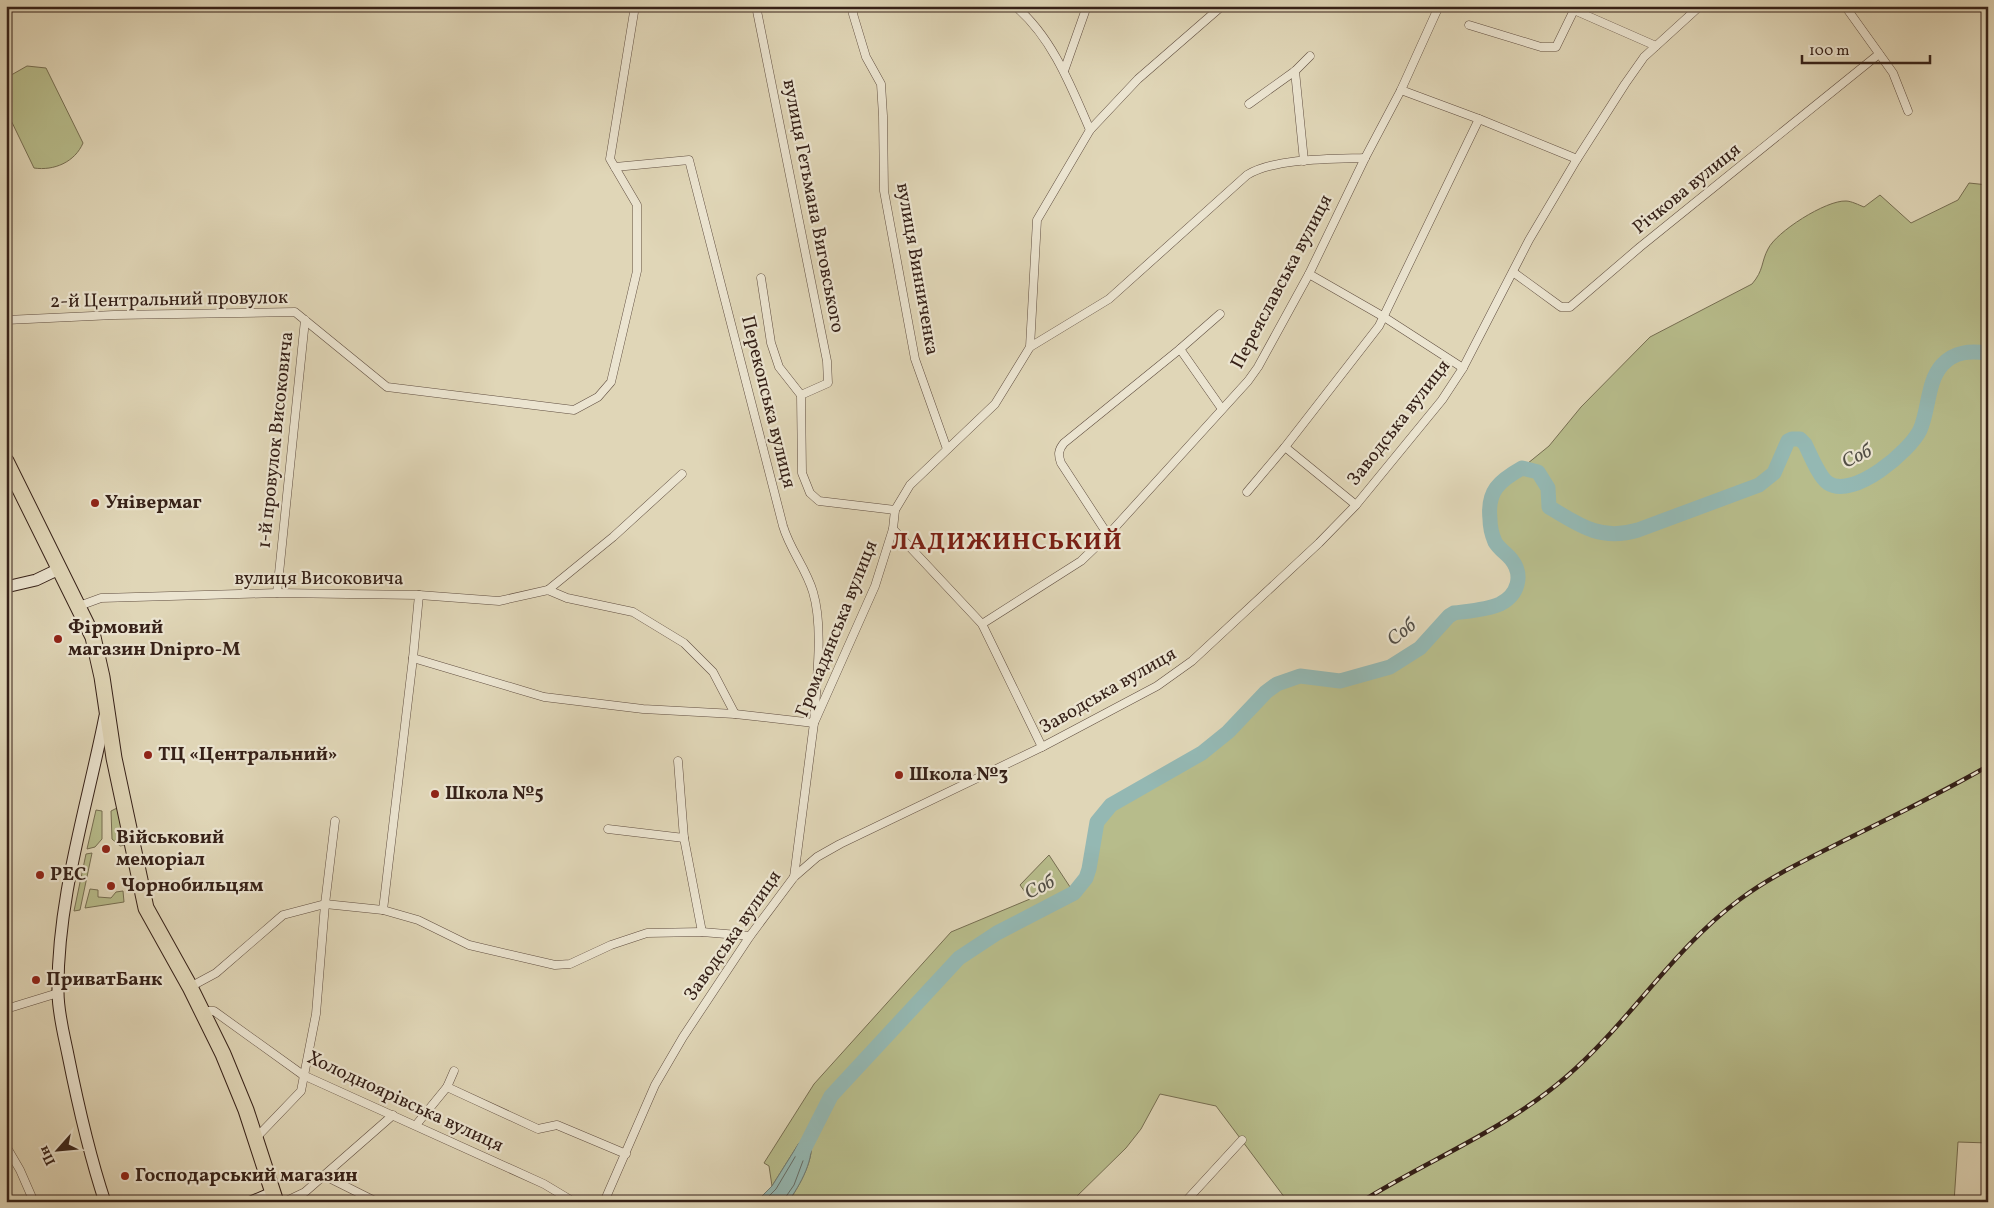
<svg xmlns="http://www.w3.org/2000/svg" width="1994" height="1208" font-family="Vollkorn,serif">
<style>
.green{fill:#b7bc8b;stroke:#766e52}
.water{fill:#94b8b3;stroke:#6e7c75}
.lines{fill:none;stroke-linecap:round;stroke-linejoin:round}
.shore{stroke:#656c66;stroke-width:1}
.river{stroke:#94b8b3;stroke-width:15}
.street-casing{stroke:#604e40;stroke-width:9}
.secondary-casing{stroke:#362118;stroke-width:13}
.highway-casing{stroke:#362118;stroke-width:17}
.street{stroke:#ebe4d0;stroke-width:8}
.secondary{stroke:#ebe4d0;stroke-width:11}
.highway{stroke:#e0d6b7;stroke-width:15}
.rail-casing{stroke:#362118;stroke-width:4.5}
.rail{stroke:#ebe4d0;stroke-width:2.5;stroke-dasharray:8;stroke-linecap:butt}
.poi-dot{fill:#8f2418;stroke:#ebe4d0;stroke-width:2}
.labels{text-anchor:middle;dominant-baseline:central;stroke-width:4.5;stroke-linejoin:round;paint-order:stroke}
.street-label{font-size:19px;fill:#362118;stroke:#ebe4d0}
.poi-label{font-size:19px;font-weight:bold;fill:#362118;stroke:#ebe4d0;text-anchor:start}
.water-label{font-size:20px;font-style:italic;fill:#524e46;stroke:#ebe4d0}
.district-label{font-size:24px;font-weight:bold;letter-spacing:1px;fill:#7a1f14;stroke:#ebe4d0}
</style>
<rect width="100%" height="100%" fill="#e0d6b7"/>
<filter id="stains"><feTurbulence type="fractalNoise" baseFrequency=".004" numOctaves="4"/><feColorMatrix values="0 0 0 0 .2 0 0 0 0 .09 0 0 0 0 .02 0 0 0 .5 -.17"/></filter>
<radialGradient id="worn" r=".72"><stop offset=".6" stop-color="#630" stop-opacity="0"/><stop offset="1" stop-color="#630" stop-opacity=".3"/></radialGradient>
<g class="green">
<path d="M27,66L46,68L83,143C75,162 54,171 34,168L6,110V78Z"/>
<path d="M1969,183L1988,185V1143L1958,1142L1954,1202H1288L1216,1106L1160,1094L1141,1129L1126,1148L1071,1202H788C799,1187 817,1155 810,1137L799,1143L772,1186L769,1166L764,1163L814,1084L951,932L1030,899L1020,885L1049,855L1074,893L1086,878L1089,869L1097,822L1111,805L1202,753L1228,732L1266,692L1277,684L1300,676L1340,681L1390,667L1420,648L1449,616L1454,613L1499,604L1510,596L1518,584L1519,578L1516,567L1495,542L1491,531L1489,508L1490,499L1495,489L1507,477L1522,468L1549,446L1581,407L1650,337L1752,284C1764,270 1761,262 1768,249C1776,232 1826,200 1846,201C1851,201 1859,205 1864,207L1880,195L1911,223L1958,200Z"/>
<polygon points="117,808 125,845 120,846 112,839 111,811"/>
<polygon points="96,810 102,811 102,839 95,847 87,849"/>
<polygon points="92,853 80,910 74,911 86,854"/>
<polygon points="90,889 98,890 98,897 111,898 116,892 123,891 124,902 85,908"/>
</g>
<path class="water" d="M810,1136C816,1158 800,1185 788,1202H756L772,1186L799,1143Z"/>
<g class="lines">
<polyline class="shore" points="763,1202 776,1189 798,1152 805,1146 807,1150 794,1185 785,1198 785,1202"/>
<path class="river" d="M802,1153L831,1096L959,958L997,933L1074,893L1086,878L1089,869L1097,822L1111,805L1202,753L1228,732L1266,692L1277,684L1300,676L1340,681L1390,667L1420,648L1449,616L1454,613C1469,611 1487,610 1500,604C1518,595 1524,575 1511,559C1506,553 1499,549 1495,542C1492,535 1490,527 1490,519C1487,491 1499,481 1522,468L1538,472L1548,488L1549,507C1580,526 1601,541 1638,530L1759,485L1774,473L1788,441L1792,439H1800L1805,444C1810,454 1819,477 1828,483C1853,500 1910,451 1920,430C1929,410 1927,382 1942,365C1955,351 1970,351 1988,353"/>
<g class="street-casing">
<g id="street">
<polyline points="756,6 827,361 828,383 801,395"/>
<polyline points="853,6 853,14 866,57 881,84 883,116 884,191 915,359 947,449"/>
<path d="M1015,6C1052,37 1071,86 1090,130"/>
<polyline points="1845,6 1893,73 1908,111"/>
<polyline points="1574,10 1656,46"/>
<polyline points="1469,25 1541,47 1556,47 1576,6"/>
<polyline points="1064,71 1087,6"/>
<polyline points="1295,71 1304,161"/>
<polyline points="1401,90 1479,119 1577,159"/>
<polyline points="1249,104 1295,71 1310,56"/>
<polyline points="1513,272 1561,307 1570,307 1640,247 1879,54"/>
<polyline points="1309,274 1384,317 1463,368"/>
<polyline points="761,278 771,343 779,367 801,395 802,473 810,493 819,501 895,510"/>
<polyline points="6,320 114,315 295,312 387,387 574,410 598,397 611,382 637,271 637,205 610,159 635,6"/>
<path d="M1030,347L1109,299L1247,175C1275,158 1332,159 1365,158"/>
<polyline points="1180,349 1222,409"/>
<polyline points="1285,447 1356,505"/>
<polyline points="1247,492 1285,447 1379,326 1479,119"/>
<polyline points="893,529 982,624 1042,747"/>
<path d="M1108,535L1061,463C1058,455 1058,450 1064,443L1180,349L1220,314"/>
<polyline points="548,590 613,537 682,474"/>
<polyline points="277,593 305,320"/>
<polyline points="419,595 499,601 548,590 567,598 633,612 684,643 713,672 735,714"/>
<path d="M79,606L101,598L277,593L419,595L413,658L544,697L643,709L735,714L814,723C816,684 824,628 813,592C806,568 790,550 783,526L689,160L615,167"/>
<polyline points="982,624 1081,561 1108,535 1248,381 1258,367 1309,274 1365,158 1401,90 1439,6"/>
<polyline points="678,761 684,838 702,932"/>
<polyline points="608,829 684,838"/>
<polyline points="794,877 814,723 875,586 893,529 895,510 910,485 995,404 1030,347 1037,220 1090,130 1138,79 1222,6"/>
<polyline points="383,910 413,658"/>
<polyline points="190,987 216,973 283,915 325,904 383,910 418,920 469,945 555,965 570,964 611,945 647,933 702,932 750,936"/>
<polyline points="6,1009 58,993"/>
<polyline points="202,1011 214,1011 303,1075 544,1184 574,1202"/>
<polyline points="447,1087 538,1129 557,1125 626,1154"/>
<polyline points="416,1125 447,1087 454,1071"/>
<polyline points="255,1139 301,1091 316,1014 325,904 335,821"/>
<polyline points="6,1146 20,1170 34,1202"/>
<polyline points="325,1176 377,1202"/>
<polyline points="284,1202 305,1192 393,1115"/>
<polyline points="604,1202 655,1085 683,1037 750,936 794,877 817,857 840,844 1042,747 1157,686 1192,661 1319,543 1356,505 1442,400 1463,368 1529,240 1577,159 1625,84 1644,57 1700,6"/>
<polyline points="1185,1202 1242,1140"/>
</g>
</g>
<g class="secondary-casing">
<g id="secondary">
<polyline points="6,587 36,580 59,569"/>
<path d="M105,716C87,807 57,899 58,992C58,1013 64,1035 68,1055C78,1105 89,1154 105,1202"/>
<polyline points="251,1202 272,1193"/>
</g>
</g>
<g class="highway-casing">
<polyline id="highway" points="6,461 93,637 102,677 114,758 146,908 190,987 223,1054 246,1110 276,1202"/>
</g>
<use href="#street" class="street"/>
<use href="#secondary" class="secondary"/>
<use href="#highway" class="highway"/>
<g class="rail-casing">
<path id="rail" d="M1361,1202C1428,1160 1505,1130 1566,1077C1629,1023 1672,950 1739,900C1771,876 1808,859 1843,841C1892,817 1941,793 1988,766"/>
</g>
<use href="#rail" class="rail"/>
</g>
<g class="poi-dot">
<circle cx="95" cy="503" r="5"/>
<circle cx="58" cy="639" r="5"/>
<circle cx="148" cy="755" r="5"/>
<circle cx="899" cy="775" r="5"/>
<circle cx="435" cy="794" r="5"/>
<circle cx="106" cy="849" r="5"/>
<circle cx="40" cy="875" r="5"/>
<circle cx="111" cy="886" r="5"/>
<circle cx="36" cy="980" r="5"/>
<circle cx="125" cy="1176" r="5"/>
</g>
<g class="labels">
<g class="street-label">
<text transform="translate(1687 189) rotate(-39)">Річкова вулиця</text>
<text transform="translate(813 206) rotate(79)">вулиця Гетьмана Виговського</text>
<text transform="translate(917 269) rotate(80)">вулиця Винниченка</text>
<text transform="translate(1282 282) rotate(-62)">Переяславська вулиця</text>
<text transform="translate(169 300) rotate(-1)">2-й Центральний провулок</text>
<text transform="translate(768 402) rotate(76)">Перекопська вулиця</text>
<text transform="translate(1399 423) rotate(-52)">Заводська вулиця</text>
<text transform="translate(276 440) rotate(-84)">1-й провулок Високовича</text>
<text x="319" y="579">вулиця Високовича</text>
<text transform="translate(837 629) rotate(-68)">Громадянська вулиця</text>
<text transform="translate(1108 691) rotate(-30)">Заводська вулиця</text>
<text transform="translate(733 936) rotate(-55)">Заводська вулиця</text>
<text transform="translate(405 1102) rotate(25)">Холодноярівська вулиця</text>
</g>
<g class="poi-label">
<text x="105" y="503">Універмаг</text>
<text x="68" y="628">Фірмовий<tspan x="68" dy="22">магазин Dnipro-M</tspan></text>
<text x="158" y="755">ТЦ «Центральний»</text>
<text x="909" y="775">Школа №3</text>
<text x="445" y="794">Школа №5</text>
<text x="116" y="838">Військовий<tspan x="116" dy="22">меморіал</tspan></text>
<text x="50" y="875">РЕС</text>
<text x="121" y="886">Чорнобильцям</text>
<text x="46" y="980">ПриватБанк</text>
<text x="135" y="1176">Господарський магазин</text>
</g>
<g class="water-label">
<text transform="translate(1857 457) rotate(-26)">Соб</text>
<text transform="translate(1402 633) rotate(-39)">Соб</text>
<text transform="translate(1040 888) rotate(-27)">Соб</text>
</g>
<g class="district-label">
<text x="1007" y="543">ЛАДИЖИНСЬКИЙ</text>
</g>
</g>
<rect width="1994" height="1208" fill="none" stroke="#e0d6b7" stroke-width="25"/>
<rect x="8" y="8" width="1979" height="1193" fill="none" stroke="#362118" stroke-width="2.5"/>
<rect x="12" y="12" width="1969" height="1183" fill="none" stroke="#362118"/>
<g transform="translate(58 1150) rotate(243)" stroke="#ebe4d0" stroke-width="4" paint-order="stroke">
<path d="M0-4L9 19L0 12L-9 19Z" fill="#362118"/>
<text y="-8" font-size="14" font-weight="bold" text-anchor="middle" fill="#362118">Пн</text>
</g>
<path d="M1802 55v8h128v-8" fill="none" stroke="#362118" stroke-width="2.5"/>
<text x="1809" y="55" font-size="15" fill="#362118" stroke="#ebe4d0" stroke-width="4" paint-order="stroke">100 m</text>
<rect width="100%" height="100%" filter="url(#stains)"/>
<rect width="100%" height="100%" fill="url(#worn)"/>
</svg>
